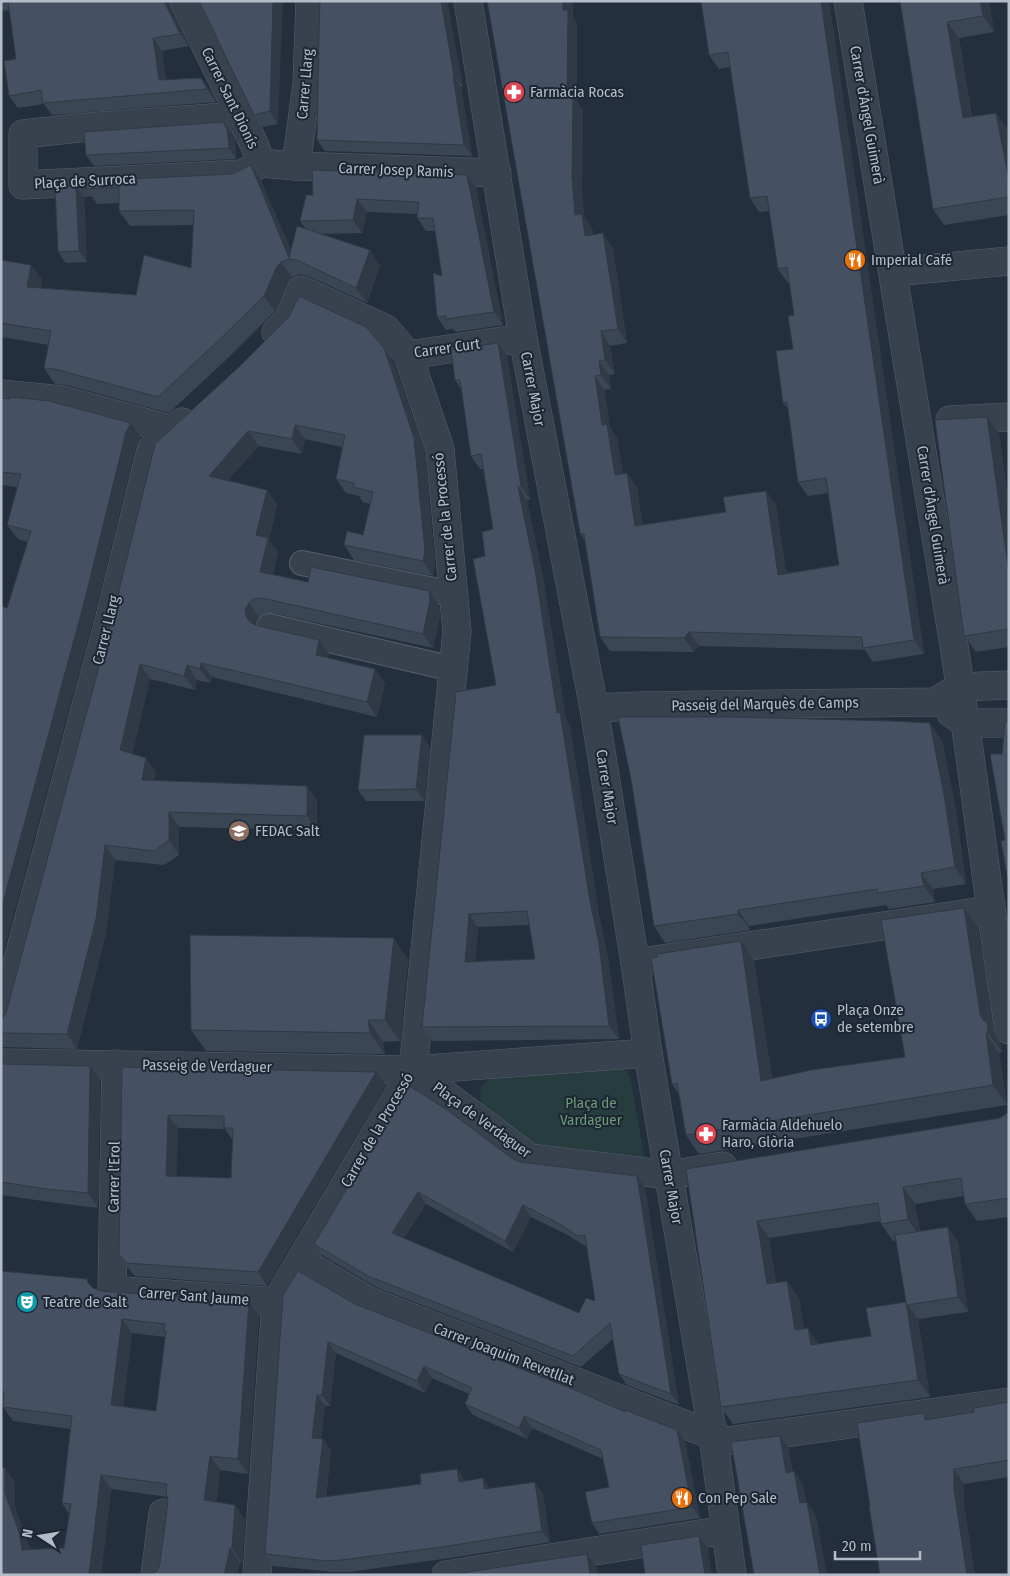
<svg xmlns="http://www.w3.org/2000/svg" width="1010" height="1576" font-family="'Fira Sans Condensed',sans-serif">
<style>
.green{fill:#263c3f}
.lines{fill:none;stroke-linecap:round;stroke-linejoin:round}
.pedestrian-casing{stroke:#565f6c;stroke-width:26}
.minor-casing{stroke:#565f6c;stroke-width:29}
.tertiary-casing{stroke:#565f6c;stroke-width:29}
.pedestrian{stroke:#38414e;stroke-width:24}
.minor{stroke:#38414e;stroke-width:28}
.tertiary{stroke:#38414e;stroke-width:28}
.wall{fill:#3b4654;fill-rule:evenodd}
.shaded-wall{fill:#303945}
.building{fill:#455162;stroke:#303945;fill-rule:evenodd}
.labels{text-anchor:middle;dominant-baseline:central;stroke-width:4;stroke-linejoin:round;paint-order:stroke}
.street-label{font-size:15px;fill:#b4bcc9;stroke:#1d2633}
.poi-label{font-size:15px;fill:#b4bcc9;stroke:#1d2633;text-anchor:start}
.park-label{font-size:15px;fill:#6b9a76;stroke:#1d2633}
</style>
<rect width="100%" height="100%" fill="#242f3e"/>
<polygon class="green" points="623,1068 630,1076 645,1160 536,1146 482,1112 480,1087 492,1076"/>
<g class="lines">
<g class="pedestrian-casing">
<g id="pedestrian">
<polyline points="302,563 453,594"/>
<polyline points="269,626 453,669"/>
</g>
</g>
<g class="minor-casing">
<g id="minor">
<polyline points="184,1 254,144 261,163"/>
<path d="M848,1C885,218 921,435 955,652C974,778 989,905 1009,1030"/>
<polyline points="239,116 88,127 23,134 23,185 242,174 261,163"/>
<polyline points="261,163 296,166 497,173"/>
<polyline points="296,166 307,84 310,1"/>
<polyline points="894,272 1009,261"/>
<polyline points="276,332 288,320 301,290 386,329 408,355 523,338"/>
<polyline points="1,394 62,400 173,430"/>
<polyline points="950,420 1009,417"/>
<polyline points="594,708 641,706 935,702 960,687 1009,685"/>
<polyline points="951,713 965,723 1009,723"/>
<polyline points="635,963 990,910"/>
<polyline points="1,1023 110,617 151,450 182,422"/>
<polyline points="1,1063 413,1070 648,1053"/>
<polyline points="116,1064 112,1290 276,1302"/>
<polyline points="413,1070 530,1158 669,1175 723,1166"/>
<polyline points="301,1261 369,1301 727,1441 1009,1402"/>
<polyline points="155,1575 163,1513"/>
<polyline points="257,1575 276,1302 413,1070 457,631 440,449 408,355"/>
<polyline points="446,1575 725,1530"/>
</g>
</g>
<g class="tertiary-casing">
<polyline id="tertiary" points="468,1 523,338 594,708 635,963 648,1053 713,1436 732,1575"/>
</g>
<use href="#pedestrian" class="pedestrian"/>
<use href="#minor" class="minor"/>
<use href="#tertiary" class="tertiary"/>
</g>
<g class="wall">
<polygon points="1,1 169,1 170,8 189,46 162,51 166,80 201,78 210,90 216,102 52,115 44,104 18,108 9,96 4,61 16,59 9,10 1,11"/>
<polygon points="199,1 278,124 263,127 254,115"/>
<polygon points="320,1 447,1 463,87 461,87 472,156 325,151 317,140"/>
<polygon points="701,1 829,1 924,654 873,662 865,650 699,646 694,652 610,651 600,637 585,541 580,533 573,17 577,24 577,102 583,111 582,191 584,216 592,228 593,235 613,248 627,343 610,346 615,374 609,375 611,389 604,390 610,428 617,438 623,474 637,487 642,525 726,512 766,491 776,505 786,573 839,565 828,493 808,496 798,482 788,409 783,403 793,349 794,315 790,283 788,283 778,269 769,211 759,212 750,198 730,67 719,69 709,55"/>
<polygon points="900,1 989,1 994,32 959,38 972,117 996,113 1007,129 1009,136 1009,215 944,225 933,209"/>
<polygon points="223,122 231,132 235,140 236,159 94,166 86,155"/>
<polygon points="467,175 476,188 503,325 456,332 453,329 446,330 437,317 442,276 435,231 426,231 417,218 417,214 367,212 362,233 320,234 380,265 367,303 308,276 300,274 292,277 287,284 275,311 229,357 169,413 66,385 55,384 44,368 49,345 1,337 1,260 31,265 42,280 40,288 136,295 191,268 193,225 130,226 119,211 119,203 97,204 87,189 261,181 291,251 306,229 300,221 313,195"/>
<polygon points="76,186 84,198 87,262 66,263 58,252"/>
<path d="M507,356L530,500H527L544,583L566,720L570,726L599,915L608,958L619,1039L432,1041L422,1027L496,685L485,556L493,529L483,469H480L471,456L461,389L455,380ZM529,925L535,959L475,961L478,927Z"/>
<polygon points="394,363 425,452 435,565 433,576 354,560 344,545 363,535 370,504 363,502 359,496 346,493 336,479 342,447 305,439 302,454 259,446 228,480 267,490 277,505 269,540 278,552 273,574 308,582 429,591 439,605 440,616 433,648 272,613 265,613 259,617 256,623 256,625 329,654 328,658 385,683 377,717 212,677 210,683 197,680 195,690 150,679 132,754 146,758 156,772 154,780 307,786 317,800 317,830 179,827 179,855 164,865 115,860 106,933 77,1049 1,1047 1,1020 6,1013 115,607 155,444"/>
<polygon points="1,398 141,438 136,446 95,613 7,608 28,542 18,539 7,525 17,487 1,485"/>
<polygon points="999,433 1009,505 1009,647 976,652 964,636"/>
<polygon points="942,740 956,811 966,884 933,889 935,902 889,909 886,905 749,926 750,930 665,943 654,926"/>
<polygon points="430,747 424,801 366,801 358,790"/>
<polygon points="978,928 994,1032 1000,1042 1002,1052 999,1053 1007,1105 699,1154 686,1135 679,1094 672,1084 741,941 754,961 772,1078 905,1057"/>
<polygon points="408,959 400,1041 383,1042 385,1054 206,1051 191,1030"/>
<polygon points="1,1064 100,1080 98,1208 57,1203 1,1195"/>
<path d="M122,1067L386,1085L267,1286L135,1276L128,1268L119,1254ZM178,1128L225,1129L233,1141L231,1178L176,1176Z"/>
<path d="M408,1085L513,1159L520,1162L637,1176L645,1188L679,1405L627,1385L619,1374L613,1339L581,1367L376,1287L322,1255L314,1244ZM426,1204L513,1252L531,1217L566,1234L587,1247L595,1301L579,1313L404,1238Z"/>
<path d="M1009,1112V1217L977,1221L965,1204L964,1196L915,1204L920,1231L948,1227L958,1242L968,1312L918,1319L930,1397L733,1424L721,1407L686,1169L1000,1118ZM881,1221V1224L893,1241L896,1240L906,1302L871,1336L819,1344L808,1328L804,1329L799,1298L776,1283L769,1238Z"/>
<path d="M1,1271L94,1289L101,1291L259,1316L248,1474L220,1470L216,1502L235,1505L245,1520L242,1563L240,1562L237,1575H153L158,1570L160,1563L168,1501V1497L111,1489L101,1575H1L15,1482V1507L30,1549L64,1548L69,1514L62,1503L71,1429L13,1421L3,1407V1404H1ZM132,1333L165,1337L156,1411L123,1406Z"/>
<polygon points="283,1295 355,1304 625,1412 677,1430 685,1441 700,1518 599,1534 592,1523 609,1487 603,1459 532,1428 527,1439 473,1415 465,1404 469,1394 432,1378 425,1393 336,1353 330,1406 325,1406 321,1439 331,1450 326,1497 421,1484 457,1469 465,1481 483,1478 490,1489 543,1494 550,1542 450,1558 349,1572 333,1572 273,1566 265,1554"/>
<polygon points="1009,1402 1009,1477 964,1484 964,1505 975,1575 880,1575 870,1506 928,1419 974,1412"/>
</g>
<g class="shaded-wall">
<polygon points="164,1 169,1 170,8 189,46 180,34"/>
<polygon points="273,1 283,1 278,124 270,111"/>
<polygon points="441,1 447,1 463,87 454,76"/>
<polygon points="563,1 573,1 573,17 577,24 577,102 583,111 582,191 584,216 592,228 595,250 585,236 575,215 567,97"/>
<polygon points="821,1 829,1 924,654 914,640"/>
<polygon points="980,1 989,1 994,32 983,16"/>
<polygon points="947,22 959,38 974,134 963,118"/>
<polygon points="153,38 162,51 168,93 159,80"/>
<polygon points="453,76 461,87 472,156 464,145"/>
<polygon points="201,78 210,90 216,102 207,89"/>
<polygon points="996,113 1007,129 1009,136 1009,181"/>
<polygon points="223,122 231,132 235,140 236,159 229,148"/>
<polygon points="251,165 261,181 294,260 290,259"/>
<polygon points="467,175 476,188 503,325 494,312"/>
<polygon points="76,186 84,198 87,262 79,251"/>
<polygon points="357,199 367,212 362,233 353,220"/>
<polygon points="603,233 613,248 627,343 618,329"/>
<polygon points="370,250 380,265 367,303 356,288"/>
<polygon points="281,262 292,277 287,284 275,311 264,296 276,268"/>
<polygon points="31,265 42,280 38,302 27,287"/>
<polygon points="601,331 610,346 615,374 605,360"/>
<polygon points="498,343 507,356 530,500 521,486"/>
<polygon points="384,348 394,363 425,452 435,565 433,576 423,561"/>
<polygon points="599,361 609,375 611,389 601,375"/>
<polygon points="595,376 604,390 610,428 617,438 625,489 615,475 602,425"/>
<polygon points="987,417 999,433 1009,505 1009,573"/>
<polygon points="131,423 141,438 136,446 95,613 1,962 1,910 126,432"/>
<polygon points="295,425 305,439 302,454 292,439"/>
<polygon points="248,431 259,446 219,490 209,476"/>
<polygon points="627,473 637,487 645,540 635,526"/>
<polygon points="518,487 527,500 544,583 566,720 570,726 599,915 608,958 619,1039 609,1026 590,901"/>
<polygon points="267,490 277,505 269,540 278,552 270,586 260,572 256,535"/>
<polygon points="766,491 776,505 788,589 778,575"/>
<polygon points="429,591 439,605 440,616 433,648 423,634"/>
<polygon points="249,603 259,617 256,623 256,630 246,616 245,609"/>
<polygon points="689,632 699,646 694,652 684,638"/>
<polygon points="319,640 329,654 326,669 316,655"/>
<polygon points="201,663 212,677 210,683 200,669"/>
<polygon points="140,664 150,679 130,764 120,750"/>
<polygon points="187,665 197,680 195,690 184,676"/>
<polygon points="375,669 385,683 377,717 367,702"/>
<polygon points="930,723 942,740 956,811 966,884 955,867"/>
<polygon points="422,735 430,747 424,801 416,789"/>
<polygon points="146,758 156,772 152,794 142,780"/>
<polygon points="307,786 317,800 317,830 307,816"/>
<polygon points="169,812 179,827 179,855 169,840"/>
<polygon points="105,845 115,860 106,933 77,1049 67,1034"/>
<polygon points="921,873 933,889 935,902 924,886"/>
<polygon points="964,908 978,928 994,1032 1000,1042 1002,1052 988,1033 980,1013"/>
<polygon points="738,910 749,926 750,930 738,914"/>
<polygon points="469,914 478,927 474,975 465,962"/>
<polygon points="394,938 408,959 400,1041 385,1020"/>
<polygon points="741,941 754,961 775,1100 761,1081"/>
<polygon points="368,1020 383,1042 385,1054 370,1033"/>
<polygon points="986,1033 999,1053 1007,1105 993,1085"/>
<polygon points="90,1066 100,1080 98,1208 88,1193"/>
<polygon points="376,1072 386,1085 267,1286 258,1272"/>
<polygon points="168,1115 178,1128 176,1189 166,1176"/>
<polygon points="637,1176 645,1188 679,1405 671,1394"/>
<polygon points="903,1187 915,1204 920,1236 908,1219"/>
<polygon points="418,1192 426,1204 400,1244 392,1233"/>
<polygon points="523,1205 531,1217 513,1252 505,1241"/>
<polygon points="757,1221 769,1238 778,1301 767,1284"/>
<polygon points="948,1227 958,1242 968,1312 958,1297"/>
<polygon points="787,1281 799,1298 807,1347 795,1330"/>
<polygon points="249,1302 259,1316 248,1474 238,1459"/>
<polygon points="906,1302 918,1319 930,1397 918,1380"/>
<polygon points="122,1319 132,1333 121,1419 111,1405"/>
<polygon points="808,1328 820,1345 811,1345"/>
<polygon points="328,1342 336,1353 330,1406 322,1395"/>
<polygon points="424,1366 432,1378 425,1393 417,1381"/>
<polygon points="317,1395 325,1406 320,1449 312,1438"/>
<polygon points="524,1416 532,1428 527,1439 519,1428"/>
<polygon points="677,1430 685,1441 700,1518 692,1507"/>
<polygon points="780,1436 789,1448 795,1485 786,1473"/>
<polygon points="323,1439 331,1450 324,1509 316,1498"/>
<polygon points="210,1456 220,1470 215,1515 204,1500"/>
<polygon points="5,1468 15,1482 15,1507 30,1550 22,1550 5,1493"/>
<polygon points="457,1469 465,1480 467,1493 459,1482"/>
<polygon points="954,1469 964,1484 964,1505 975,1575 967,1575 954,1490"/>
<polygon points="794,1471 803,1484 809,1516 800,1503"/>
<polygon points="101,1475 111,1489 101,1575 89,1575"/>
<polygon points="483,1478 491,1490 484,1489"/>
<polygon points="535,1482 543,1494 550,1542 542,1531"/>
<polygon points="807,1502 816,1515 827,1575 820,1575"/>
<polygon points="235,1505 245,1520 242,1563 232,1548"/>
<polygon points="699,1536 708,1549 712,1575 705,1575"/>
<polygon points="230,1548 240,1562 237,1575 224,1575"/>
<polygon points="587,1554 597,1568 598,1575 590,1575"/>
</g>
<g class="building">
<polygon points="8,1 164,1 180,34 153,38 159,80 201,78 207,89 43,103 41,90 9,96 4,61 16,59"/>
<polygon points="199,1 273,1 270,111 254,115"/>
<polygon points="320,1 441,1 454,76 453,76 464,145 317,140 319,31"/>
<polygon points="487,1 563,1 563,10 568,10 567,97 573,97 572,177 575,215 582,214 585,236 603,233 618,329 601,331 605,360 599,361 601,375 595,376 602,425 607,424 615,475 627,473 635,526 726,512 723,497 766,491 778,575 839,565 826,478 798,482 787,402 783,403 776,351 793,349 788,316 794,315 787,267 778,269 767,196 750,198 728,52 709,55 701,1 821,1 914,640 863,648 862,637 689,632 684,638 600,637 584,534 580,533"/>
<polygon points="900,1 980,1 983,16 947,22 963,118 996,113 1009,181 1009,197 933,209"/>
<polygon points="223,122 227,129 229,148 86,155 84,132"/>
<polygon points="251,165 289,258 297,226 370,250 356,288 297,260 289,259 281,262 276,268 264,296 218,341 158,397 55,369 44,368 51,331 1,323 1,260 31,265 27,287 136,295 144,255 191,268 194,210 119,211 119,187 87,189 86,181 232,174"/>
<polygon points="312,170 467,175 494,312 446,319 446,316 437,317 433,273 442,276 433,218 417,218 419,202 357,199 353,220 300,221 306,195 313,195"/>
<polygon points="76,186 79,251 58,252 55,187"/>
<polygon points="299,296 366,327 384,348 414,438 425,551 423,561 344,545 347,531 363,535 373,492 353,487 354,483 336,479 345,435 295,425 292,439 248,431 209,476 267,490 256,535 268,538 260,572 308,582 311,567 429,591 430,601 423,634 262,598 254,599 249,603 245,609 246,616 250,622 255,625 319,640 316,655 375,669 367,702 201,663 200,669 187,665 184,676 140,664 120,750 146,758 142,780 307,786 307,816 169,812 169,840 154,851 105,845 96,919 67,1034 1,1033 1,1020 6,1013 115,607 155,444 241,365 289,317"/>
<path d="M498,343L521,486L518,487L535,570L557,713L560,712L590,901L599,944L609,1026L422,1027L456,692L496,685L473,559L485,556L482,532L493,529L481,454L471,456L460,380H455L451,350ZM527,911L535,959L465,962L469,914Z"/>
<polygon points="11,397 49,401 131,423 126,432 85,599 1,910 1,606 7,608 31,531 7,525 21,474 1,472 1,398 10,399"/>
<polygon points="987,417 1009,573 1009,629 964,636 935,420"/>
<polygon points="618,717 733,717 891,721 930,723 944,795 955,867 921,873 924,886 878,893 877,889 738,910 738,914 654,926 631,779"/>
<polygon points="1005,722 1009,722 1009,887 1001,841 1005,840 990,754 1002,754"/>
<polygon points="364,735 422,735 416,789 358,790"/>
<polygon points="964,908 980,1013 983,1020 987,1023 988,1033 986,1033 993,1085 686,1135 677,1083 672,1084 651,958 657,957 657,954 741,941 761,1081 811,1070 905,1057 881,920"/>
<polygon points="190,935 394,938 385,1020 368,1020 370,1033 191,1030"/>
<polygon points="1,1064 90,1066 88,1193 47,1189 1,1182"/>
<path d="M122,1067L376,1072L258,1272L126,1263L119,1254ZM168,1115L224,1116V1128H233L231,1178L166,1176Z"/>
<path d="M408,1085L447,1110L513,1159L520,1162L637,1176L671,1394L619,1374L610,1323L573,1356L368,1276L314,1244ZM418,1192L505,1241L523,1205L558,1223L578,1236L585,1235L595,1301L586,1298L579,1313L392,1233Z"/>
<polygon points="1009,1112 1009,1198 965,1204 961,1178 903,1187 908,1219 881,1224 878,1203 757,1221 767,1284 787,1281 795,1330 808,1328 811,1345 871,1336 866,1308 906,1302 918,1380 721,1407 686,1169 1000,1118"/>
<polygon points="948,1227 958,1297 907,1305 906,1302 895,1235"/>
<path d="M1,1271L87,1279L88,1283L93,1288L101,1291L249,1302L238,1459L210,1456L204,1500L235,1505L232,1548H230L224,1575H153V1573L158,1570L160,1563L168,1501L166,1491L167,1484L101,1475L89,1575H1V1467L5,1468V1493L20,1535L22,1550L64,1548L71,1504L62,1503L72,1416L3,1407L4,1392L1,1391ZM122,1319L165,1324L164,1331H166L156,1411L111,1405Z"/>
<polygon points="298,1271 355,1304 575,1390 625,1412 625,1410 677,1430 692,1507 592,1523 585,1492 609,1487 601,1450 524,1416 519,1428 465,1404 472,1388 424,1366 417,1381 328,1342 322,1395 317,1395 312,1438 323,1439 316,1498 421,1484 420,1474 457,1469 459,1482 483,1478 484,1489 535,1482 542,1531 442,1547 341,1560 326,1561 265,1554 283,1295"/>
<polygon points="1009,1402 1009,1460 954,1469 954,1490 967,1575 880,1575 869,1506 870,1506 857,1423 924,1413 925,1420 974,1412 974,1408"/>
<polygon points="780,1436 786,1473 794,1471 800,1503 807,1502 820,1575 754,1575 731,1442"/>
<polygon points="699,1536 705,1575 645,1575 641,1545"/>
<polygon points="587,1554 590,1575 447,1575"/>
</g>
<defs>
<g id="pharmacy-disc" transform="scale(1.125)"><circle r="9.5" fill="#e0444e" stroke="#1d2633"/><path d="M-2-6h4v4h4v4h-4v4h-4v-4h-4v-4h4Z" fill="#fff"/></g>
<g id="restaurant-disc" transform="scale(1.125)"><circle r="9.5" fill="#e8710a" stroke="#1d2633"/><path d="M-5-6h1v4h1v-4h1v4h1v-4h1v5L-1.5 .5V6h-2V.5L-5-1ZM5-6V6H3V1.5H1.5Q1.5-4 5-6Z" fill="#fff"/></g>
<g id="school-disc" transform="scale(1.125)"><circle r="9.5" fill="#8d6e63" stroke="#1d2633"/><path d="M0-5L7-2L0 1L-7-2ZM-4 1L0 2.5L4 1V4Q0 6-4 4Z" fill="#fff"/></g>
<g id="bus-disc" transform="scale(1.125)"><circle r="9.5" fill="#1a4fb4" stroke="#1d2633"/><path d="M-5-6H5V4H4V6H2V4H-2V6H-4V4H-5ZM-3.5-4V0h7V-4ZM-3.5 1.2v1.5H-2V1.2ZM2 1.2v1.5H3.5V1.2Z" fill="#fff"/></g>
<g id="theatre-disc" transform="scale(1.125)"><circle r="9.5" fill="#0f9aa8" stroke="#1d2633"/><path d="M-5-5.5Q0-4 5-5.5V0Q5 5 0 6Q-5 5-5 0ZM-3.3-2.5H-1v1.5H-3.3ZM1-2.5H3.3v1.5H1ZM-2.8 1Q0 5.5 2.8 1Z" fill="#fff"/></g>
</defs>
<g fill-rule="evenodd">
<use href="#pharmacy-disc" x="514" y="92"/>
<use href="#restaurant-disc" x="855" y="260"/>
<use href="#school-disc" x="239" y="831"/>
<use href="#bus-disc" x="821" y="1019"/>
<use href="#pharmacy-disc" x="706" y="1134"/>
<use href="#theatre-disc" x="27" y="1302"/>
<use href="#restaurant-disc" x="682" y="1498"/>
</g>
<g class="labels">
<g class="street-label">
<text transform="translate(305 84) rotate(-85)">Carrer Llarg</text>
<text transform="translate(230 98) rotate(64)">Carrer Sant Dionís</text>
<text transform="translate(867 115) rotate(80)">Carrer d'Àngel Guimerà</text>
<text transform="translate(396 170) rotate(2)">Carrer Josep Ramis</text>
<text transform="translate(85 181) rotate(-3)">Plaça de Surroca</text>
<text transform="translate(447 348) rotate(-8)">Carrer Curt</text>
<text transform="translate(533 389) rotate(79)">Carrer Major</text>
<text transform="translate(933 515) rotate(81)">Carrer d'Àngel Guimerà</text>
<text transform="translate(445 517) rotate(-96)">Carrer de la Processó</text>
<text transform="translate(106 630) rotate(-76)">Carrer Llarg</text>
<text transform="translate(765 704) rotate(-1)">Passeig del Marquès de Camps</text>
<text transform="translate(607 787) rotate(81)">Carrer Major</text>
<text transform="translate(207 1066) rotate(1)">Passeig de Verdaguer</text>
<text transform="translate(482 1120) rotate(36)">Plaça de Verdaguer</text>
<text transform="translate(377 1130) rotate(-60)">Carrer de la Processó</text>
<text transform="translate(114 1177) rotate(-89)">Carrer l'Erol</text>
<text transform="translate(671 1187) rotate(80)">Carrer Major</text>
<text transform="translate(194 1296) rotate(4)">Carrer Sant Jaume</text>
<text transform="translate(504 1354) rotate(21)">Carrer Joaquim Revetllat</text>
</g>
<g class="poi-label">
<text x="530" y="92">Farmàcia Rocas</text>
<text x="871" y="260">Imperial Café</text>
<text x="255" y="831">FEDAC Salt</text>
<text x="837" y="1010">Plaça Onze<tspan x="837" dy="17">de setembre</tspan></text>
<text x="722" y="1125">Farmàcia Aldehuelo<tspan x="722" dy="17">Haro, Glòria</tspan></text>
<text x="43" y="1302">Teatre de Salt</text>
<text x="698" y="1498">Con Pep Sale</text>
</g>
<g class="park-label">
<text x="591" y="1103">Plaça de<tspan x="591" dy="17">Vardaguer</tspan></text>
</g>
</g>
<rect width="1010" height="1576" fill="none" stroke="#b4bcc9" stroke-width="5"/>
<g transform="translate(40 1536) rotate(282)" stroke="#1d2633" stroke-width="4" paint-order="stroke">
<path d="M0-4L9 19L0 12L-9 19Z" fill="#b4bcc9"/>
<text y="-8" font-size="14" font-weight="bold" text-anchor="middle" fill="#b4bcc9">N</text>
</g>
<path d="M835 1551v8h85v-8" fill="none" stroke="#b4bcc9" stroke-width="2.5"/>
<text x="842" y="1551" font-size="15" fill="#b4bcc9" stroke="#1d2633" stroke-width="4" paint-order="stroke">20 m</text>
</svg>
